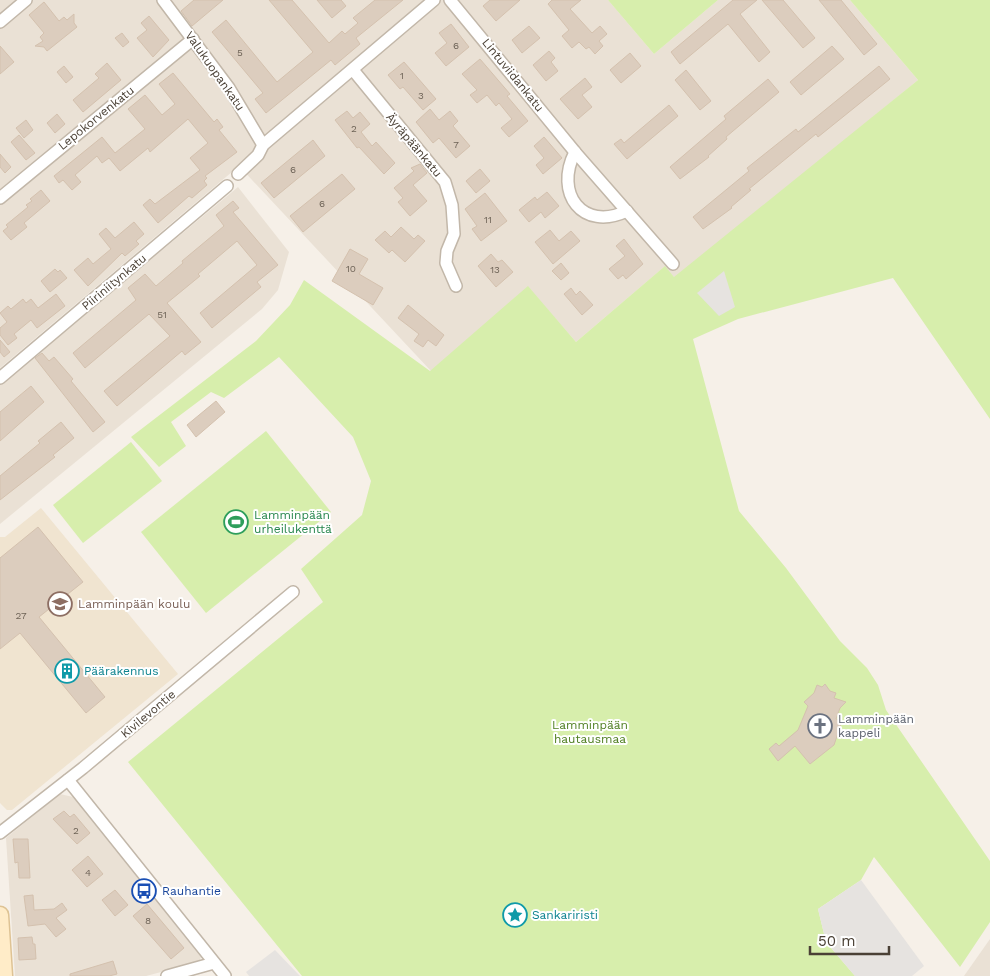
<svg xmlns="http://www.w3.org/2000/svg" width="990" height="976" font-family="'Work Sans',sans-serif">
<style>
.residential{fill:#eae1d5}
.education{fill:#f0e4d0}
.green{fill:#d7eeac}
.parking{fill:#e6e3e0}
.building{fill:#dccdbe;stroke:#d4c1ae}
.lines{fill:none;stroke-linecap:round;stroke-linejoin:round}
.street-casing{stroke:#c2b7a9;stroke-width:14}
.secondary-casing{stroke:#dec394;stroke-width:19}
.street{stroke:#fff;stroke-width:11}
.secondary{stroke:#ffecc8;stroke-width:16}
.labels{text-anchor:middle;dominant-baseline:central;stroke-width:4;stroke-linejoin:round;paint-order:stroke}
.number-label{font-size:10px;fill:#6e6357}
.street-label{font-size:12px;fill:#4a4035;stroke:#fff}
.leisure-label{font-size:12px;fill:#27864d;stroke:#fff;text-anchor:start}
.education-label{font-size:12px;fill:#785e54;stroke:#fff;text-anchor:start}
.culture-label{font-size:12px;fill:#0d838f;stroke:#fff;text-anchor:start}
.worship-label{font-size:12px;fill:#5b616d;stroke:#fff;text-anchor:start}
.park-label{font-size:12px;fill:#4e7e20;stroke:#fff}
.transit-label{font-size:12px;fill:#164399;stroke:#fff;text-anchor:start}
</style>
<rect width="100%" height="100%" fill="#f6f0e8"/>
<g class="residential">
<polygon points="0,0 608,0 654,54 718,0 850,0 918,80 676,279 664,267 576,342 528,287 431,371 239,166 0,368"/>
<polygon points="238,187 289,252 278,290 262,309 0,524 0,385"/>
<polygon points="60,794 73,797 201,957 199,962 146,976 15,976 6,838"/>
<polygon points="990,939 990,976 964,976"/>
</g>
<polygon class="education" points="41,508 178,674 12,810 7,810 0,803 0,537 5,537"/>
<g class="green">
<polygon points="608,0 718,0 654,54"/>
<polygon points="850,0 990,0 990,419 893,278 738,319 693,339 739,511 786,568 840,641 867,668 878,685 886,710 990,861 990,922 960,967 874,857 861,880 818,909 826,942 855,976 302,976 128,762 323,602 301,569 362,515 371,481 353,437 279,357 224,398 211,392 171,422 186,446 159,467 131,437 256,341 290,305 304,280 430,371 528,286 576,342 665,266 674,277 918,80"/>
<polygon points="266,431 331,512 206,613 141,532"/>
<polygon points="131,442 162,481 83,543 53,505"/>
</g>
<g class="parking">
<polygon points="724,271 735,307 719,316 697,293"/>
<polygon points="861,880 924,966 912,976 855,976 826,942 818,909"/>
<polygon points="275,950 300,976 249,976 246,972"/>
</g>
<g class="building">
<polygon points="194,0 223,0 192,26 181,11"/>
<polygon points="269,0 292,0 329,43 342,31 345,34 358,23 353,18 375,0 403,0 356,38 360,44 335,65 331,60 266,113 255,99 263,93 212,32 226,20 277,82 313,52"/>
<polygon points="317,0 341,0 346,6 332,18"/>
<polygon points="490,0 520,0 496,21 483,6"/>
<polygon points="552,0 581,0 570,9 592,33 600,26 607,34 599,41 603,46 595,54 589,47 586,49 579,42 572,48 562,36 569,30 548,4"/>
<polygon points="733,0 757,0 740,14 770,52 759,62 728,24 680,64 671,52"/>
<polygon points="762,0 783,0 815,38 803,48"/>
<polygon points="819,0 841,0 877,44 864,55"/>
<polygon points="44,2 59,21 64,17 67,20 74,14 74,23 77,27 47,51 44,47 35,46 43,41 40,37 44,33 29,15"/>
<polygon points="149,16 169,40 153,57 137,38 147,30 141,23"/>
<polygon points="451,24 469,47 446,66 435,53 447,43 439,33"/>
<polygon points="529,26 540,38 522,53 512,40"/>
<polygon points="122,33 129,42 123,47 115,38"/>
<polygon points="0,46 14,62 0,74"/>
<polygon points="832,46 844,59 801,95 790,82"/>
<polygon points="549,51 555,58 551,62 558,71 546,81 533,65"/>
<polygon points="630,53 641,66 621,83 610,70"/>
<polygon points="480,59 510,94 507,96 528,121 509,137 501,128 512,119 499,103 496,106 487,95 477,103 470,95 477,90 462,74"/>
<polygon points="404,62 436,99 423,110 403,87 400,89 388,75"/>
<polygon points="107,63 121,80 83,112 73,100 99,78 95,74"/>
<polygon points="64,66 73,77 66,83 57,72"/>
<polygon points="879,66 890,79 818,137 816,134 749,189 751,190 731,207 732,208 703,229 693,217 749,171 747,168 796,129 798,132"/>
<polygon points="686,70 711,101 700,110 675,80"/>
<polygon points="173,73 214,122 217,119 223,127 219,130 237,152 205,176 207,178 204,181 207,185 192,198 189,196 158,223 143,205 150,199 155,204 200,170 190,158 208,143 188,119 150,152 148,148 120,171 109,158 102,163 97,156 75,175 81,182 72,190 63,180 59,183 54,176 102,137 115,153 145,129 128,109 145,95 162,115 175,104 159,84"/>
<polygon points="585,78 592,87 582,95 592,107 578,119 560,99"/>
<polygon points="768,79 779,92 726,137 727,139 708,156 709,157 680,179 670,167 726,119 724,116"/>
<polygon points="669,105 678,116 627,159 614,144 621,139 624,143"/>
<polygon points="430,109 439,120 450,111 458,121 453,126 470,146 456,158 439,138 433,143 416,122"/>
<polygon points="347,111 353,118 360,112 370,124 361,132 372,146 376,142 395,163 384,174 359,147 357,148 335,120"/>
<polygon points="57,114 65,124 55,133 47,123"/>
<polygon points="26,120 33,130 24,138 16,128"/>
<polygon points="19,135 35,153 26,160 11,142"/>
<polygon points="544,137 562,158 543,174 536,165 544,158 534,146"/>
<polygon points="313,140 325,156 274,198 261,183"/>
<polygon points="0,154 11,167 5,173 0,167"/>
<polygon points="420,164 427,173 413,185 427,201 410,216 398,202 403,198 394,188 414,171 411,168"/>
<polygon points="480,169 490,181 476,193 466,181"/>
<polygon points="342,174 355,189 303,232 290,216"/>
<polygon points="41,190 50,201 24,223 27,227 11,240 3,231 8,227 6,225 28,207 26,205 32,201 30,199"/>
<polygon points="547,192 559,206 545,218 541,212 529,222 519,210 535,197 537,200"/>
<polygon points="485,193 507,221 481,241 472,229 477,226 465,209"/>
<polygon points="233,201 239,208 233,212 278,265 257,282 261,287 212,328 200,313 257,265 237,241 198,274 200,276 167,303 201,342 185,355 182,351 117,406 104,391 170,336 149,314 85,368 73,353 136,300 128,288 145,274 156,286 183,263 182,261 224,226 216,215"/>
<polygon points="134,222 144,234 136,241 139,244 125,256 122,253 88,286 74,270 88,258 93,264 111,249 99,234 106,228 115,238"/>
<polygon points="401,227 414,239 418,235 425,241 405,262 392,250 389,253 375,240 385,231 391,237"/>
<polygon points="550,230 559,241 571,231 580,241 553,264 535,242"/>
<polygon points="624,239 643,264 626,279 623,275 618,279 609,269 625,256 616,246"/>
<polygon points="350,249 368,259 359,274 383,288 373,305 332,281"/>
<polygon points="491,254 498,262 502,260 513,272 496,287 478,266"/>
<polygon points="561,263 569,273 561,280 552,271"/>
<polygon points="55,269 58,272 60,270 67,278 50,292 41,281"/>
<polygon points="571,288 576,295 580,291 593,305 582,315 564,294"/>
<polygon points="56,294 65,306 37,328 31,320 14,334 17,338 8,345 0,335 0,328 7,322 0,313 8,306 11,309 23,299 26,303 31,299 38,308"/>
<polygon points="408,305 444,335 436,346 428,340 423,347 414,341 419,334 398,318"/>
<polygon points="0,340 10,352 4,357 0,352"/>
<polygon points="42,353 49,361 54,357 73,379 71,381 105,422 93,432 35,358"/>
<polygon points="31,386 44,402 0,441 0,412"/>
<polygon points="216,401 225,412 196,437 187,425"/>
<polygon points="61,422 74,438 53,455 55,457 0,500 0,476 40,443 38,441"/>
<polygon points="38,527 83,582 39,617 105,697 86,713 20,633 0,649 0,558"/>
<polygon points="825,684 830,691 836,693 834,698 846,702 840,708 836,719 842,721 834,745 810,764 795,746 778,761 769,749 776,743 779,746 798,730 808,706 804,702 814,693 817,685 822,687"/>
<polygon points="64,811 70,817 74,814 90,833 77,844 53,819"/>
<polygon points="13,839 28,839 30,878 19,878 18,862 15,863"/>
<polygon points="88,856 103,874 87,887 72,870"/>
<polygon points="115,890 128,905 115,916 102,900"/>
<polygon points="33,895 34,910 54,909 62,903 67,910 56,918 66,929 56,937 45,924 28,926 24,896"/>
<polygon points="147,904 184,948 171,959 133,916"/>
<polygon points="32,937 33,944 35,944 36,959 19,960 18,938"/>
<polygon points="113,961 117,974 109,976 70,976 70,974"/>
</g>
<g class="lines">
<g class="street-casing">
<g id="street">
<polyline points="163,0 229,88 263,145"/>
<polyline points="450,0 575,152 673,264"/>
<polyline points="0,22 26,0"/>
<polyline points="353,70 445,182 452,205 454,234 447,251 446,263 456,286"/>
<path d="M575,152C554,193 582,232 627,211"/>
<polyline points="238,174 258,155 263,145 434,0"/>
<polyline points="0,198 193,39"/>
<polyline points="0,378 227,186"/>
<polyline points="68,780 225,976"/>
<polyline points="0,833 83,768 293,592"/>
<polyline points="167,976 214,963"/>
</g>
</g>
<g class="secondary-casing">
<polyline id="secondary" points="0,915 4,976"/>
</g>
<use href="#street" class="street"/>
<use href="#secondary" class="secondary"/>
</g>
<defs>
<g id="stadium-ring" transform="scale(1.25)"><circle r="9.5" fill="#fff" stroke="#2e9e5b" stroke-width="1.5"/><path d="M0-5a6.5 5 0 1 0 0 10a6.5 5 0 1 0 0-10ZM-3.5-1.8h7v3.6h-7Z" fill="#2e9e5b"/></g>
<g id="school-ring" transform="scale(1.25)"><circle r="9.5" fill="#fff" stroke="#8d6e63" stroke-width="1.5"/><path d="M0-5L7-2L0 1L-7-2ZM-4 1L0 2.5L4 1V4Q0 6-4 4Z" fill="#8d6e63"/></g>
<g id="building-ring" transform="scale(1.25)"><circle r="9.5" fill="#fff" stroke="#0f9aa8" stroke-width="1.5"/><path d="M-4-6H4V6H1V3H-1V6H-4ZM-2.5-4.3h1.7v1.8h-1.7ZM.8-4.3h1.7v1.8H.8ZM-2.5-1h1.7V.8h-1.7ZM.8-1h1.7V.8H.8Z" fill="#0f9aa8"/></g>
<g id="church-ring" transform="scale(1.25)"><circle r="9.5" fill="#fff" stroke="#6b7280" stroke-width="1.5"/><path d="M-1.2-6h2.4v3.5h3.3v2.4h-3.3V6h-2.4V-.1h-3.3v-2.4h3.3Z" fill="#6b7280"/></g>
<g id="bus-ring" transform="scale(1.25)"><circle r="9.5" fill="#fff" stroke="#1a4fb4" stroke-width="1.5"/><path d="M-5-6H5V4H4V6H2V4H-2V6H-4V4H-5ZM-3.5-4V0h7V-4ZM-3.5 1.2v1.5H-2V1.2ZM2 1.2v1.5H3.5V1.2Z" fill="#1a4fb4"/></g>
<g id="sight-ring" transform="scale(1.25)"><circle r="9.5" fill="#fff" stroke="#0f9aa8" stroke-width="1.5"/><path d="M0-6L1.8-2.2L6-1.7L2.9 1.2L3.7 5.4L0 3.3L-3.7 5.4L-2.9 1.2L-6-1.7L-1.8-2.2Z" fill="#0f9aa8"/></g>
</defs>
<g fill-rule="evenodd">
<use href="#stadium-ring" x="236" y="522"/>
<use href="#school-ring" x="60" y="604"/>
<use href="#building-ring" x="67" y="671"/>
<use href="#church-ring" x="820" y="726"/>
<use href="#bus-ring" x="144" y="891"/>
<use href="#sight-ring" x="515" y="915"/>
</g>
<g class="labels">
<g class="number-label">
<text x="456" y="45">6</text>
<text x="240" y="52">5</text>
<text x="402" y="75">1</text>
<text x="421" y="95">3</text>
<text x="354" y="128">2</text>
<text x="456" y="144">7</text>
<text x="293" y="169">6</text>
<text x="322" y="203">6</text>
<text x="488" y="219">11</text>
<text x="351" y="268">10</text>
<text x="495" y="269">13</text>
<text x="162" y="314">51</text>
<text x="21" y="615">27</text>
<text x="76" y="830">2</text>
<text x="88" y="872">4</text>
<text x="148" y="920">8</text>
</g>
<g class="street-label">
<text transform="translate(215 71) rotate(55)">Valukuopankatu</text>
<text transform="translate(513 75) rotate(51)">Lintuviidankatu</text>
<text transform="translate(96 118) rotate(-39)">Lepokorvenkatu</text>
<text transform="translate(414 145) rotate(50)">Äyräpäänkatu</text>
<text transform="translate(114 282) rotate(-40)">Piiriniitynkatu</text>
<text transform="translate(148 714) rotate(-40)">Kivilevontie</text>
</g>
<g class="leisure-label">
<text x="254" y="515">Lamminpään<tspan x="254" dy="14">urheilukenttä</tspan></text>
</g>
<g class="education-label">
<text x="78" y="604">Lamminpään koulu</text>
</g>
<g class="culture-label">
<text x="84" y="671">Päärakennus</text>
<text x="532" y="915">Sankariristi</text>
</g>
<g class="worship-label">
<text x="838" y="719">Lamminpään<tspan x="838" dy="14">kappeli</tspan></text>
</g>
<g class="park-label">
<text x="590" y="725">Lamminpään<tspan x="590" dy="14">hautausmaa</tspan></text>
</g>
<g class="transit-label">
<text x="162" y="891">Rauhantie</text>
</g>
</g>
<path d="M810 946v8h79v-8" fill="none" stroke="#4a4035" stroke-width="2.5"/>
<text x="818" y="946" font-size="15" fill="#4a4035" stroke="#ffffff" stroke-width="4" paint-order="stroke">50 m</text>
</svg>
